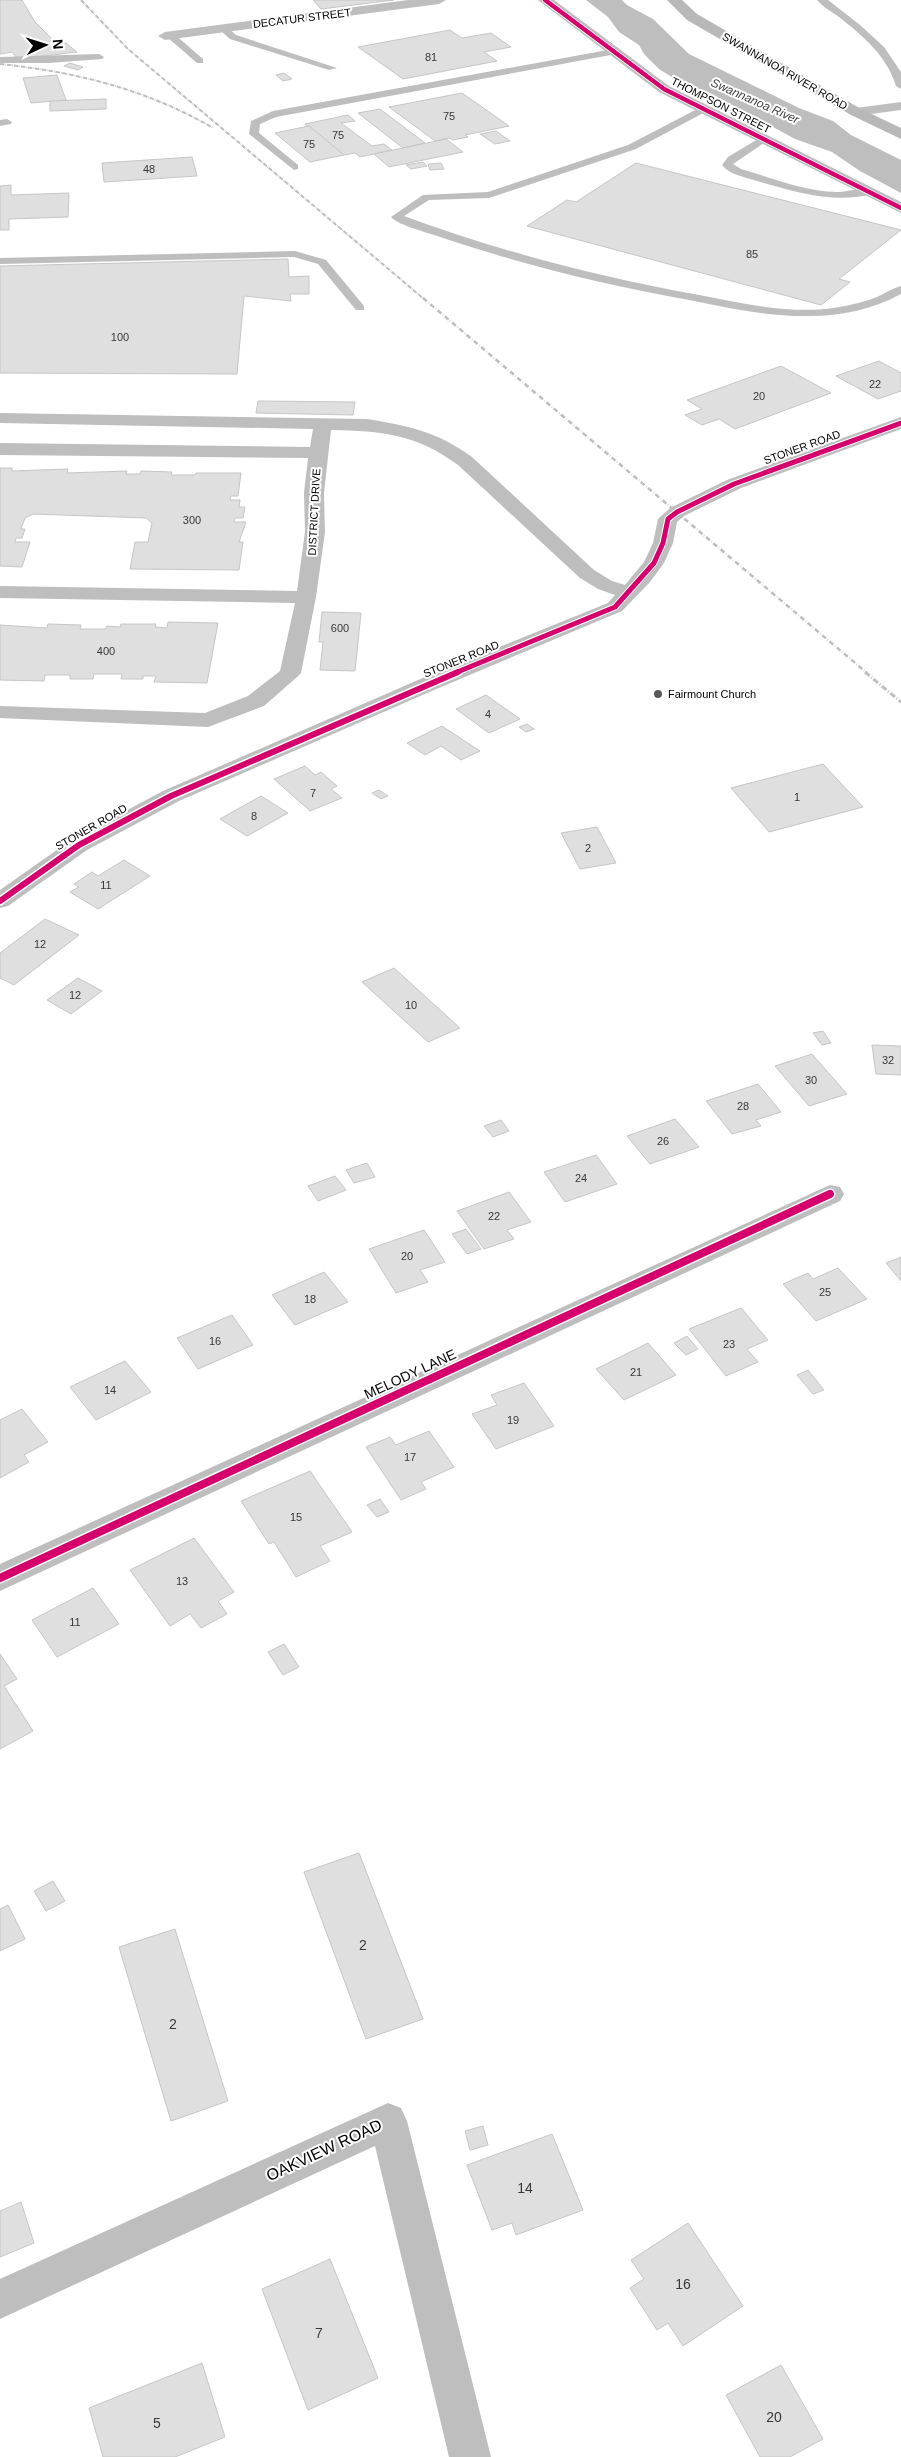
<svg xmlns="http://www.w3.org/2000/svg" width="901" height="2457" font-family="Helvetica,sans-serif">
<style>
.water{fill:#bebebe}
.building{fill:#dfdfdf;stroke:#c6c6c6}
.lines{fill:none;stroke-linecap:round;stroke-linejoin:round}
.lane{fill:#bebebe;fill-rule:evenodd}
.street{fill:#bebebe;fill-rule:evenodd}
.secondary{fill:#b8b8b8;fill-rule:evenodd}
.rail-far2{stroke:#bebebe;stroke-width:2;stroke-dasharray:4.5 1 0.5 1;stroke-linecap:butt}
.rail-far1{stroke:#bebebe;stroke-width:2.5;stroke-dasharray:5 2 0.5 2;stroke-linecap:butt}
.rail{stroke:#bebebe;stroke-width:3;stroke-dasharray:6 2 1 2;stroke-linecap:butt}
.cycleway-far3-casing{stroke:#fff;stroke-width:6}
.cycleway-far2-casing{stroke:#fff;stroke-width:7}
.cycleway-far1-casing{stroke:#fff;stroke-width:9}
.cycleway-casing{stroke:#fff;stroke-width:11}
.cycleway-far3{stroke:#d6006c;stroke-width:4.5}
.cycleway-far2{stroke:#d6006c;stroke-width:5}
.cycleway-far1{stroke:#d6006c;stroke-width:6}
.cycleway{stroke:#d6006c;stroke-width:8}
.poi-dot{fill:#595959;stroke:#fff;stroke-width:2}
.labels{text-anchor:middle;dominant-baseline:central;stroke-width:4;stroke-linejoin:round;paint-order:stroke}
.far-street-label{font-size:11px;fill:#000;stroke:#fff}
.number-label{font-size:11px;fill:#383838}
.far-poi-label{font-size:11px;fill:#000;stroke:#fff;text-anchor:start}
.far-water-label{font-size:12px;font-style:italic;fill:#434343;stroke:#fff}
.street-label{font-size:14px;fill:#000;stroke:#fff}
.near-number-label{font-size:14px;fill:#383838}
.near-street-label{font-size:16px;fill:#000;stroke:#fff}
</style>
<rect width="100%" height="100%" fill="#fff"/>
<polygon class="water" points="586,0 622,0 627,5 653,19 689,54 799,108 833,121 851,135 901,160 901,193 860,171 832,152 795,139 712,94 675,79 659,69 644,54 639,45 619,32 608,17"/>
<g class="building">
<polygon points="0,0 22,0 35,22 57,44 66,43 77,52 27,58 17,58 12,52 0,54"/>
<polygon points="313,0 394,0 321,9"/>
<polygon points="450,30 462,38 491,33 511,47 484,52 497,61 403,79 358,47"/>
<polygon points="70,63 83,67 78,70 64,66"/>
<polygon points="284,73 292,79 283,81 276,75"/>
<polygon points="57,75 66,100 31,103 23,78"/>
<polygon points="462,93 509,126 465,135 468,137 453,140 449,138 435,141 389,107"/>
<polygon points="106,99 106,109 50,111 50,101"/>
<polygon points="380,109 425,143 403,148 358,113"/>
<polygon points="348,115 355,121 341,123 372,146 384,144 392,150 360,157 355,153 344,155 305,124"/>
<polygon points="309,126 344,155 310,162 275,133"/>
<polygon points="496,131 510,141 495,144 480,134"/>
<polygon points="446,139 463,152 389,167 374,154"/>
<polygon points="192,157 197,176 104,182 102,163"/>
<polygon points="423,162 427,166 411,169 406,165"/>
<polygon points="441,163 444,169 430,170 428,164"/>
<polygon points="636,163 901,230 839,279 850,282 821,305 527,226 567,200 576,202"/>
<polygon points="11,185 11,195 69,193 68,217 9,219 9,230 0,230 0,186"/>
<polygon points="288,259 289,277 309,276 309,294 290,294 291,301 244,296 237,374 0,373 0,266"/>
<polygon points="879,361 901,373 901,391 878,399 836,376"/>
<polygon points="781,366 831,393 735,429 719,419 702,425 685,415 702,409 687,400"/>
<polygon points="258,401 355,402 353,415 256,413"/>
<polygon points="0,468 12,468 12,471 68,469 67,473 127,471 126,474 140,474 141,471 172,472 171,475 195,475 196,473 241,473 238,496 231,496 230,500 240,500 239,507 245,507 243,518 235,518 234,522 246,522 239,542 243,542 239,570 130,569 135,542 148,542 152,523 146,518 33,514 25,518 21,529 25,529 22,538 16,538 15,542 30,542 22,567 0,566"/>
<polygon points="322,612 361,613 355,671 320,670 323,642 319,642"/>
<polygon points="168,622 218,623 207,683 154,682 156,676 143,676 143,679 121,679 122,674 94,674 93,679 70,679 70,675 45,675 44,681 0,680 0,625 47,628 48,624 81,625 80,629 106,629 107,626 120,627 121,624 156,624 155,627 167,628"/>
<polygon points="486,695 520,719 489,733 456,709"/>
<polygon points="527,724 534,729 526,732 519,727"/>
<polygon points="442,726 480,751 461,760 441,746 425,755 407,743"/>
<polygon points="823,764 863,807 769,832 731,788"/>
<polygon points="305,766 315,775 321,772 337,786 331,789 342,798 310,811 274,779"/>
<polygon points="379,790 388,796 381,799 372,793"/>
<polygon points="261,796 288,813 247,836 220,819"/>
<polygon points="597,827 616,863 580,869 561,833"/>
<polygon points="124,860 150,876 98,909 70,892 79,887 74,884 92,872 98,876"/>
<polygon points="45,919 79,935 14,985 0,978 0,953"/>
<polygon points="394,968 460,1028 428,1042 362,982"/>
<polygon points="78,978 102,991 71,1014 47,1000"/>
<polygon points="823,1031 831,1043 822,1045 813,1033"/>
<polygon points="872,1045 901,1046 901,1075 876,1074"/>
<polygon points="812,1054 847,1094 809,1106 775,1066"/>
<polygon points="758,1084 781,1112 756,1120 761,1126 732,1134 706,1101"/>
<polygon points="675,1119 699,1147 650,1164 627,1136"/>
<polygon points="501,1120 509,1131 493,1137 484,1126"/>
<polygon points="596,1155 617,1184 565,1202 544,1172"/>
<polygon points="367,1163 375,1177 354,1183 346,1170"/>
<polygon points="335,1176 346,1190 318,1201 308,1186"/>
<polygon points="509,1192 531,1222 507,1230 514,1239 484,1249 457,1211"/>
<polygon points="466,1229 481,1249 467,1254 452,1234"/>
<polygon points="424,1230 445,1262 420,1270 428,1282 396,1293 369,1249"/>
<polygon points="901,1257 901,1281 886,1263"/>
<polygon points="838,1268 867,1299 816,1321 783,1284 808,1273 813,1279"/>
<polygon points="324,1272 348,1302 295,1325 272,1295"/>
<polygon points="741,1308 768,1340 747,1349 758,1362 726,1376 689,1329"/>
<polygon points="232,1315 253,1345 198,1369 177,1338"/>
<polygon points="687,1336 698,1349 686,1355 674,1343"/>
<polygon points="648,1343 676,1375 624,1400 596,1369"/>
<polygon points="125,1361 151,1392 96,1420 70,1387"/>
<polygon points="808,1370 824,1390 813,1394 797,1375"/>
<polygon points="524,1383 554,1426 496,1449 472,1414 497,1405 491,1395"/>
<polygon points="22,1409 48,1442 24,1455 29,1462 0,1478 0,1420"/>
<polygon points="429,1431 454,1467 421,1482 426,1489 401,1500 366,1447 390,1437 396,1445"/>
<polygon points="310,1471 352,1532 320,1546 330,1561 296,1577 274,1542 269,1544 241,1501"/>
<polygon points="380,1499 389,1512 377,1517 367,1505"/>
<polygon points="194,1538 234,1592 218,1601 227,1614 201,1628 190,1614 170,1626 130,1570"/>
<polygon points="93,1588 119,1624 57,1657 32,1620"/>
<polygon points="284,1644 299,1667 283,1675 268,1652"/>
<polygon points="0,1654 17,1679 4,1686 33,1731 0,1749"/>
<polygon points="359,1853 423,2019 366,2039 304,1872"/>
<polygon points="53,1881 65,1901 46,1911 34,1891"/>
<polygon points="8,1905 25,1939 0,1951 0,1909"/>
<polygon points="175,1929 228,2101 171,2121 119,1947"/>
<polygon points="483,2126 488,2145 470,2150 465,2131"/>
<polygon points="552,2134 583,2210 516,2235 512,2223 492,2230 467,2165"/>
<polygon points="21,2202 34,2243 0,2257 0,2211"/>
<polygon points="688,2223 743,2306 683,2346 668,2323 657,2330 630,2288 644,2279 631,2260"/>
<polygon points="330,2259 378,2378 308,2410 262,2289"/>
<polygon points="202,2363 225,2437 175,2457 103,2457 89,2408"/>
<polygon points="781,2365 823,2439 790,2457 760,2457 726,2395"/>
</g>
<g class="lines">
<g class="lane">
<path d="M817,0H828L860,25L884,47L901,72V89L896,86C887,56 863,36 839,17C832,12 823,7 817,0Z"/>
<polygon points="220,26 226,26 236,35 337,68 329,70 230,39 220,30"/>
<polygon points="167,33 173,33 203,59 203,63 197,63 167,37"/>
<polygon points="613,49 618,52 616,54 276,117 260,124 259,133 298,165 298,169 294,170 249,134 251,121 273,111"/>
<polygon points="99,54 104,57 102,59 49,63 0,63 0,57"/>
<path d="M703,106L708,109L707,111L636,149L489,198L429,200L404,216C499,251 595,276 694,294C736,302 782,313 825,309C843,307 861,303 877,297C885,293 893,288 901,286V294C874,309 841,316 810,316C769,317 729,308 689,300C606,285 524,265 443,238C430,233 399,226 391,217L423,195L488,192L628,145Z"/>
<polygon points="7,119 12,122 11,124 0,126 0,120"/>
<path d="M763,136L767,137V141L733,164L741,169C772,178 804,191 836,192C847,192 867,185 874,192L873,194C834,204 795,192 757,181C745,177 730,175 722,165L728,157Z"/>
<polygon points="295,251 326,260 364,306 364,310 356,310 318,264 294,257 0,264 0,258"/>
</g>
<g class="street">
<polygon points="408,0 446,0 439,4 165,40 158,36 165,32"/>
<polygon points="538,0 554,0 669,86 901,202 901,213 659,92"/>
<polygon points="901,102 901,110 856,116 849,112 856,108"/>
<path d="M0,413L367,419C409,426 436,431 472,457L594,570L612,581L625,585L644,562L653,543L658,519L670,508L727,480L901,417V429L741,488L684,516L677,522L673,543L664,563L650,582L622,611L441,687L179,801L87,850L8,906L0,908V890L71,840L163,791L425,677L608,603L615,595L598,589L580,578L458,465C416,434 382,431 331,430L324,493L325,532L316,597L301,673L297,677L264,706L208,727L0,718V706L205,713L248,696L280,671L295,603L0,598V586L297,591L305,532L304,493L308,458L0,455V443L310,447L313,429L0,423Z"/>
<polygon points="830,1185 840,1187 844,1194 840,1201 0,1591 0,1564"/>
<polygon points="388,2103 401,2108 407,2121 491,2457 449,2457 375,2146 0,2319 0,2279"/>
</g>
<polygon class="secondary" points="667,0 682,0 697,14 861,109 901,128 901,139 851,115 687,20"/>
<g class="rail-far2">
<polyline points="81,0 128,49 424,299"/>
<path d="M0,64C76,72 146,89 213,128"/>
</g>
<polyline class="rail-far1" points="423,298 867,673"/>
<polyline class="rail" points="865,672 901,702"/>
<g class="cycleway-far3-casing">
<polyline id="cycleway-far3" points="545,0 664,89 901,208"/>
</g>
<g class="cycleway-far2-casing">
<polyline id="cycleway-far2" points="455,673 615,607 654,563 663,543 668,519 677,512 734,484 901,423"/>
</g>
<g class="cycleway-far1-casing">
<polyline id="cycleway-far1" points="0,901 79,845 171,796 458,672"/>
</g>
<g class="cycleway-casing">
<polyline id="cycleway" points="0,1578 830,1194"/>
</g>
<use href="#cycleway-far3" class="cycleway-far3"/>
<use href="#cycleway-far2" class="cycleway-far2"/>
<use href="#cycleway-far1" class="cycleway-far1"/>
<use href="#cycleway" class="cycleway"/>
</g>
<circle class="poi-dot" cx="658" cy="694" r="5"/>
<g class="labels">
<g class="far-street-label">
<text transform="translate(302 18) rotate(-7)">DECATUR STREET</text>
<text transform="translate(785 71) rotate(30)">SWANNANOA RIVER ROAD</text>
<text transform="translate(721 105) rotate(27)">THOMPSON STREET</text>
<text transform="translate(802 447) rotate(-20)">STONER ROAD</text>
<text transform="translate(314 512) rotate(-87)">DISTRICT DRIVE</text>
<text transform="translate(461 659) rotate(-22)">STONER ROAD</text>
<text transform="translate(91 827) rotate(-30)">STONER ROAD</text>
</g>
<g class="number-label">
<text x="431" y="57">81</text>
<text x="449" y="116">75</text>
<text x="338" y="135">75</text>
<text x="309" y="144">75</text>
<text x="149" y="169">48</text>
<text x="752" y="254">85</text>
<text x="120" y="337">100</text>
<text x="875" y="384">22</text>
<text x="759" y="396">20</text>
<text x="192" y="520">300</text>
<text x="340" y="628">600</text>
<text x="106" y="651">400</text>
<text x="488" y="714">4</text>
<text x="313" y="793">7</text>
<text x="797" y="797">1</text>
<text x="254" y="816">8</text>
<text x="588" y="848">2</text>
<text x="106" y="885">11</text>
<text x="40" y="944">12</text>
<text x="75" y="995">12</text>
<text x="411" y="1005">10</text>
<text x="888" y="1060">32</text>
<text x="811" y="1080">30</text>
<text x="743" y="1106">28</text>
<text x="663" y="1141">26</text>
<text x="581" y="1178">24</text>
<text x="494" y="1216">22</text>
<text x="407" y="1256">20</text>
<text x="825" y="1292">25</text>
<text x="310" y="1299">18</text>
<text x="215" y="1341">16</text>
<text x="729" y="1344">23</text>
<text x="636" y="1372">21</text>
<text x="110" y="1390">14</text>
<text x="513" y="1420">19</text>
<text x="410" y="1457">17</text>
<text x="296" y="1517">15</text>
<text x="182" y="1581">13</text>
<text x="75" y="1622">11</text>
</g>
<g class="far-poi-label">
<text x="668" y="694">Fairmount Church</text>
</g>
<g class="far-water-label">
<text transform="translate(755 101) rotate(24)">Swannanoa River</text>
</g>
<g class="street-label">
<text transform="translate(410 1374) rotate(-25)">MELODY LANE</text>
</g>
<g class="near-number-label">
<text x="363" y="1945">2</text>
<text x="173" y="2024">2</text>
<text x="525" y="2188">14</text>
<text x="683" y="2284">16</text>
<text x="319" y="2333">7</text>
<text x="774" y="2417">20</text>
<text x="157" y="2423">5</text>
</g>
<g class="near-street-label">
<text transform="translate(324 2150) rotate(-25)">OAKVIEW ROAD</text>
</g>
</g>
<g transform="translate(45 45) rotate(86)" stroke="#ffffff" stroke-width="4" paint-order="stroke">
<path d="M0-4L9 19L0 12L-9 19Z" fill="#000000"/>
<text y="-8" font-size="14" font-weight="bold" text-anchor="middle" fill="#000000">N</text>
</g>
</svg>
